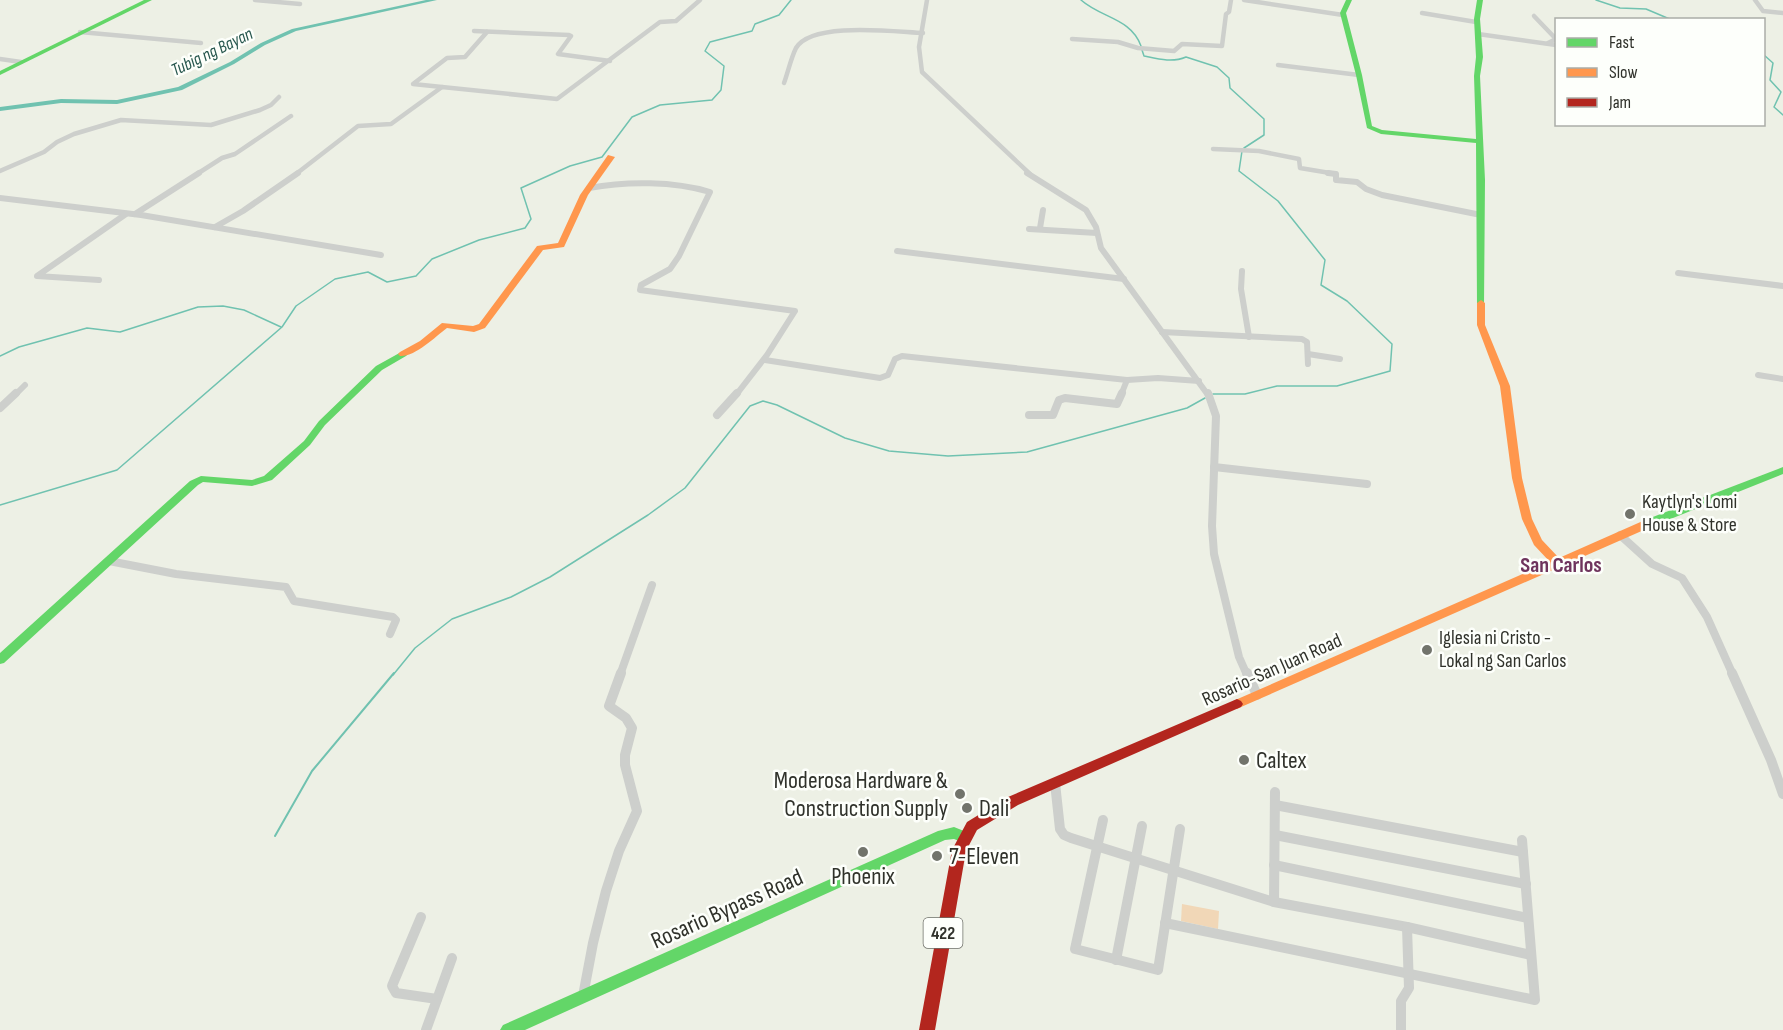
<svg xmlns="http://www.w3.org/2000/svg" width="1783" height="1030" font-family="'Sofia Sans Condensed',sans-serif">
<style>
.green{fill:#f1d7b7}
.lines{fill:none;stroke-linecap:round;stroke-linejoin:round}
.stream-far1{stroke:#70c2b0;stroke-width:1.5}
.stream{stroke:#70c2b0;stroke-width:2}
.river{fill:#70c2b0;fill-rule:evenodd}
.street-far3{stroke:#cdcfcc;stroke-width:4.5}
.street-far2{stroke:#cdcfcc;stroke-width:6}
.street-far1{stroke:#cdcfcc;stroke-width:8}
.street{stroke:#cdcfcc;stroke-width:10}
.fast{fill:#63d668;fill-rule:evenodd}
.slow{fill:#ff974d;fill-rule:evenodd}
.jam{fill:#b3261e;fill-rule:evenodd}
.poi-dot{fill:#72746c;stroke:#fdfffb;stroke-width:2}
.labels{text-anchor:middle;dominant-baseline:central;stroke-width:5;stroke-linejoin:round;paint-order:stroke}
.far-water-label{font-size:18px;font-style:italic;fill:#27574e;stroke:#fdfffb}
.shield{fill:#fdfffb;stroke:#6e7069;stroke-width:1.5}
.shield-label{font-size:18px;font-weight:bold;fill:#30322b}
.poi-label{font-size:20px;fill:#30322b;stroke:#fdfffb;text-anchor:start}
.street-label{font-size:20px;fill:#30322b;stroke:#fdfffb}
.quarter-label{font-size:22px;font-weight:bold;fill:#6f345d;stroke:#fdfffb}
.near-poi-label{font-size:24px;fill:#30322b;stroke:#fdfffb;text-anchor:start}
.near-street-label{font-size:24px;fill:#30322b;stroke:#fdfffb}
</style>
<rect width="100%" height="100%" fill="#edf0e5"/>
<polygon class="green" points="1182,904 1219,911 1218,929 1181,921"/>
<g class="lines">
<g class="stream-far1">
<path d="M1081,0C1101,18 1131,18 1141,46"/>
<polyline points="1596,0 1620,8 1646,9 1672,20"/>
<path d="M1142,50L1144,56C1158,59 1172,63 1186,57L1217,67L1229,78L1230,88L1264,119V135L1244,148"/>
<polyline points="1764,55 1773,63 1770,80 1781,92 1774,107 1783,115"/>
<polyline points="0,356 19,347 87,328 120,332 198,307 223,306 244,310 281,327"/>
<polyline points="1213,394 1245,394 1277,386 1337,386 1390,371 1392,344 1347,301 1321,285 1325,260 1278,201 1239,171 1242,151"/>
<polyline points="0,505 117,470 282,327 296,306 335,279 368,272 387,282 416,276 432,259 479,240 525,228 531,219 521,188 570,166 602,157 632,117 660,105 712,100 721,90 724,66 705,51 710,42 752,31 755,24 779,15 791,0"/>
<polyline points="393,675 415,648 452,619 511,597 550,577 648,515 685,488 750,406 763,401 777,405 845,438 889,451 948,456 1027,452 1187,408 1205,398"/>
</g>
<polyline class="stream" points="275,836 312,771 394,673"/>
<polygon class="river" points="426,0 437,0 296,31 265,45 234,64 182,90 117,104 61,103 0,111 0,107 61,99 117,100 178,87 230,62 261,43 292,29"/>
<g class="street-far3">
<polyline points="255,0 300,4"/>
<polyline points="927,0 919,47 922,72 1030,174"/>
<polyline points="1244,0 1343,15"/>
<polyline points="1755,0 1763,11 1783,13"/>
<polyline points="1422,13 1476,22"/>
<polyline points="1534,16 1556,39 1548,43"/>
<polyline points="474,31 569,35 571,36 558,54 610,61"/>
<polyline points="80,32 201,43"/>
<polyline points="1478,34 1556,45"/>
<polyline points="1072,39 1118,42 1138,48 1174,51 1182,44 1222,46 1226,14 1229,12 1231,0"/>
<polyline points="0,59 21,62"/>
<polyline points="1278,65 1359,75"/>
<path d="M784,83C788,72 791,58 796,48C812,21 896,32 923,33"/>
<polyline points="442,87 413,84 447,58 465,57 487,32"/>
<polyline points="1213,149 1259,151 1299,159 1300,168 1336,174"/>
<polyline points="0,171 44,152 57,142 74,134 121,120 211,125 260,110 271,105 279,97"/>
<polyline points="197,174 222,158 235,154 291,116"/>
<polyline points="296,174 358,126 391,124 442,87 557,99 660,22 676,21 700,0"/>
</g>
<g class="street-far2">
<polyline points="1027,173 1086,210 1096,227 1101,248 1208,395"/>
<polyline points="1328,173 1336,174 1336,180 1357,182 1366,189 1382,195 1481,215"/>
<path d="M589,188C626,181 674,181 710,192L679,256L670,269L641,285L640,290L795,311L767,355L736,395"/>
<polyline points="0,198 141,215 381,255"/>
<polyline points="135,214 199,173"/>
<polyline points="215,227 243,211 298,173"/>
<polyline points="1040,228 1043,210"/>
<polyline points="1029,229 1097,233"/>
<polyline points="897,251 1124,279"/>
<polyline points="1242,271 1241,289 1249,337"/>
<polyline points="1678,273 1783,286"/>
<polyline points="99,280 37,276 126,214"/>
<polyline points="1162,332 1302,339 1307,342 1308,364"/>
<polyline points="1308,354 1340,359"/>
<polyline points="765,360 880,378 888,375 895,359 902,356 1127,380 1158,378 1199,381"/>
<polyline points="1758,375 1783,379"/>
<polyline points="15,395 25,385"/>
<polyline points="1121,395 1127,380"/>
</g>
<g class="street-far1">
<polyline points="1208,393 1216,416 1212,526 1214,554 1239,657 1247,675"/>
<polyline points="0,408 16,393"/>
<polyline points="717,415 737,393"/>
<polyline points="1029,415 1053,415 1059,400 1065,398 1117,404 1122,393"/>
<polyline points="1214,467 1367,484"/>
<polyline points="1620,535 1652,564 1682,578 1707,617 1733,675"/>
<polyline points="109,561 176,574 286,587 294,601 393,617 396,620 390,634"/>
<polyline points="620,675 652,585"/>
</g>
<g class="street">
<polyline points="1247,673 1257,695"/>
<polyline points="1732,673 1771,760 1783,794"/>
<polyline points="1055,783 1060,829 1064,835 1071,838 1274,902 1407,927 1531,955"/>
<polyline points="1275,805 1523,852"/>
<polyline points="1103,820 1075,949 1158,970 1180,829"/>
<polyline points="1275,835 1526,884"/>
<polyline points="1274,865 1528,918"/>
<polyline points="1274,902 1275,792"/>
<polyline points="421,917 392,986 396,993 437,999"/>
<polyline points="1165,923 1535,1000 1522,840"/>
<polyline points="1116,960 1142,826"/>
<polyline points="583,996 593,943 606,891 619,851 637,811 625,765 625,755 632,728 626,718 609,706 621,673"/>
<polyline points="426,1030 452,958"/>
<polyline points="1401,1030 1401,1001 1409,988 1407,927"/>
</g>
<g class="fast">
<polygon points="144,0 152,0 0,75 0,71"/>
<polygon points="1346,0 1352,0 1346,13 1362,75 1372,126 1382,130 1476,139 1474,76 1476,57 1474,19 1477,0 1483,0 1480,19 1483,57 1480,76 1485,180 1484,305 1478,305 1477,303 1476,143 1381,134 1367,128 1356,75 1340,13"/>
<polygon points="403,351 408,354 406,356 382,370 325,425 310,445 272,480 252,486 203,482 198,485 4,663 0,664 0,653 190,481 201,476 252,480 264,476 304,441 319,421 376,366"/>
<polygon points="1783,467 1783,474 1653,526 1645,526 1644,523 1645,520"/>
<polygon points="954,827 969,833 971,837 969,841 964,843 954,839 945,840 525,1030 500,1030 503,1025 938,831"/>
</g>
<g class="slow">
<path d="M608,155L615,157L588,195L564,247L543,250L485,328L474,332L447,328C435,337 415,357 400,356L398,354L400,352L420,341L442,323L473,326L479,324L537,246L558,243L580,195Z"/>
<polygon points="1481,300 1485,303 1485,325 1510,386 1522,478 1532,519 1542,540 1559,558 1645,520 1653,520 1654,523 1653,526 1241,707 1237,709 1233,707 1231,704 1233,701 1550,562 1534,545 1522,519 1512,478 1500,386 1477,325 1477,303"/>
</g>
<polygon class="jam" points="1237,699 1241,701 1243,704 1241,707 1018,805 977,830 966,851 935,1030 919,1030 952,850 967,822 1008,797"/>
</g>
<g class="poi-dot">
<circle cx="1630" cy="514" r="6"/>
<circle cx="1427" cy="650" r="6"/>
<circle cx="1244" cy="760" r="6"/>
<circle cx="960" cy="794" r="6"/>
<circle cx="967" cy="808" r="6"/>
<circle cx="863" cy="852" r="6"/>
<circle cx="937" cy="856" r="6"/>
</g>
<g class="labels">
<g class="far-water-label">
<text transform="translate(212 52) rotate(-26)">Tubig ng Bayan</text>
</g>
<rect class="shield" x="923.5" y="918" width="39" height="30" rx="4.5"/>
<g class="shield-label">
<text x="943" y="933">422</text>
</g>
<g class="poi-label">
<text x="1642" y="502">Kaytlyn's Lomi<tspan x="1642" dy="23">House &amp; Store</tspan></text>
<text x="1439" y="638">Iglesia ni Cristo -<tspan x="1439" dy="23">Lokal ng San Carlos</tspan></text>
</g>
<g class="street-label">
<text transform="translate(1272 670) rotate(-24)">Rosario-San Juan Road</text>
</g>
<g class="quarter-label">
<text x="1561" y="565">San Carlos</text>
</g>
<g class="near-poi-label">
<text x="1256" y="760">Caltex</text>
<text x="948" y="780" text-anchor="end">Moderosa Hardware &amp;<tspan x="948" dy="28">Construction Supply</tspan></text>
<text x="979" y="808">Dali</text>
<text x="949" y="856">7-Eleven</text>
<text x="863" y="876" text-anchor="middle">Phoenix</text>
</g>
<g class="near-street-label">
<text transform="translate(727 909) rotate(-24)">Rosario Bypass Road</text>
</g>
</g>
<rect x="1555" y="18" width="210" height="108" fill="#fdfffb" stroke="#abada8" stroke-width="1.5"/>
<rect x="1567" y="38" width="30" height="9" fill="#63d668" stroke="#abada8" stroke-width="1.5"/>
<text x="1609" y="48" font-size="18" fill="#30322b">Fast</text>
<rect x="1567" y="68" width="30" height="9" fill="#ff974d" stroke="#abada8" stroke-width="1.5"/>
<text x="1609" y="78" font-size="18" fill="#30322b">Slow</text>
<rect x="1567" y="98" width="30" height="9" fill="#b3261e" stroke="#abada8" stroke-width="1.5"/>
<text x="1609" y="108" font-size="18" fill="#30322b">Jam</text>
</svg>
